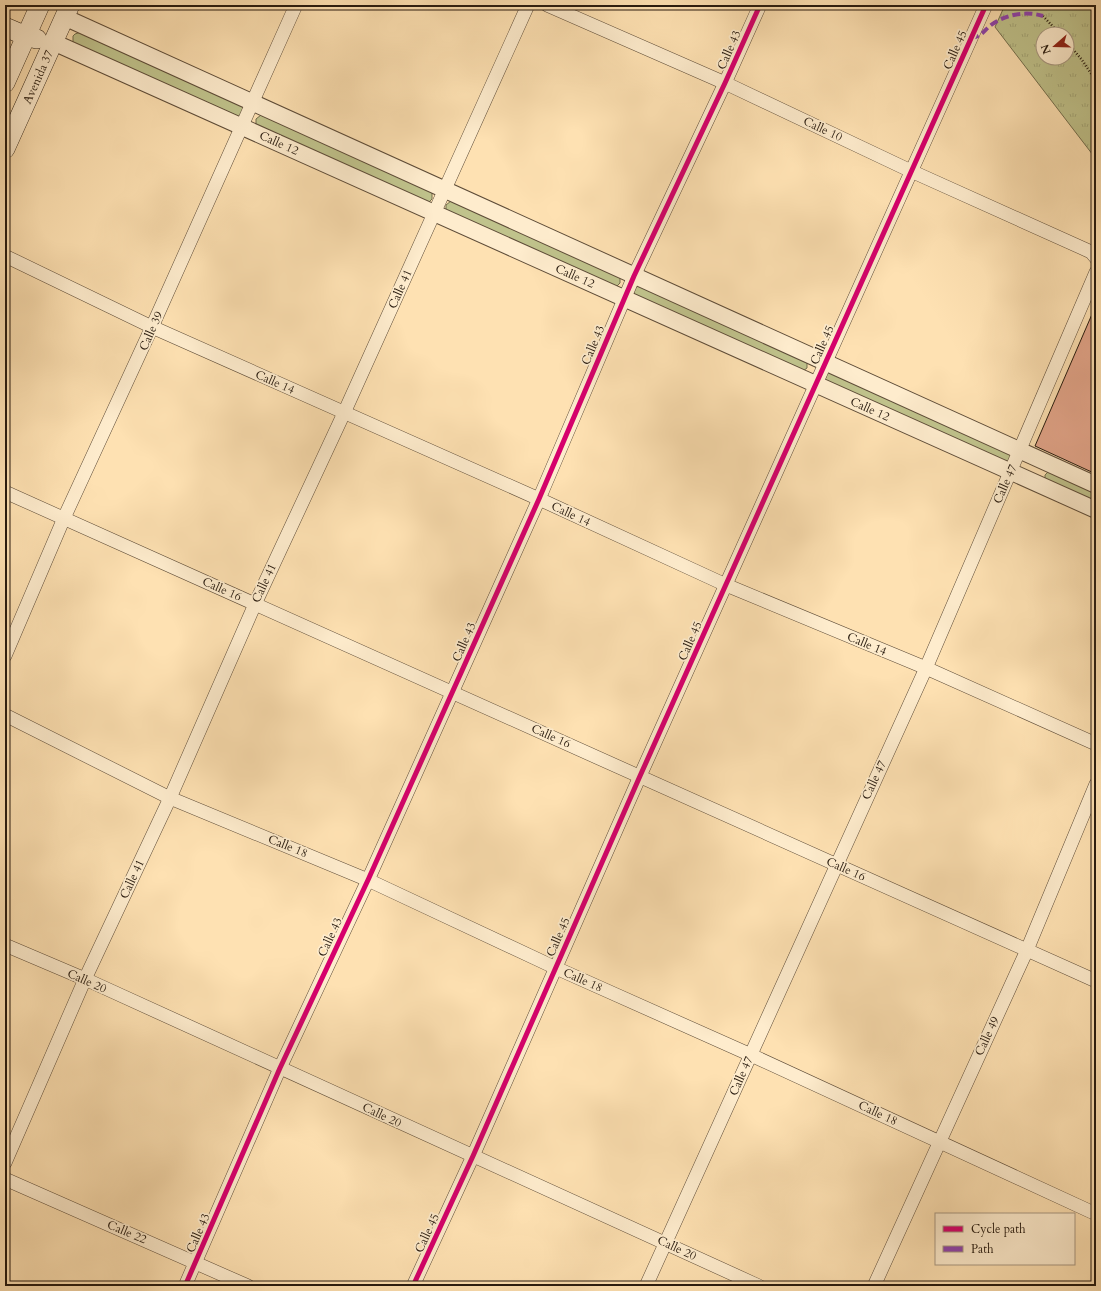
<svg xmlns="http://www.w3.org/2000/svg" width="1101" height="1291" font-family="Cardo,serif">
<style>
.grass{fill:#c0c38c;stroke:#746f4e}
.park{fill:url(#park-tufts);stroke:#746f4e;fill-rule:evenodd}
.building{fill:#e3a58a;stroke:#281b0f}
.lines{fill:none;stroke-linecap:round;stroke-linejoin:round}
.minor-casing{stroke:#5e4c38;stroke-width:14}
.tertiary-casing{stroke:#5e4c38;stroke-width:18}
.secondary-casing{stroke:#281b0f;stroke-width:20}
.path{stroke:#281b0f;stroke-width:2.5;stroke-dasharray:1 2;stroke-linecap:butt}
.minor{stroke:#feeccd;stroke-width:13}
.tertiary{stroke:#feeccd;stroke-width:16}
.secondary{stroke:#feeccd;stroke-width:19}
.quiet{stroke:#8e44ad;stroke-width:4;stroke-dasharray:8 4;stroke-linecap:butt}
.cycleway-casing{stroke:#feeccd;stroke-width:8}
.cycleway{stroke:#d6006c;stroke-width:5}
.labels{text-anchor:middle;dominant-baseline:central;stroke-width:3.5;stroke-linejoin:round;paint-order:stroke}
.street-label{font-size:12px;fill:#281b0f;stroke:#feeccd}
</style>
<defs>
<pattern id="park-tufts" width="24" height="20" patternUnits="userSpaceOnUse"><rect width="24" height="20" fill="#c0c38c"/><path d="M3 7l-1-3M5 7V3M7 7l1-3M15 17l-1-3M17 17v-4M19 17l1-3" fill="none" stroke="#a5a778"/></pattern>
</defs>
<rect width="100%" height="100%" fill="#fee1b2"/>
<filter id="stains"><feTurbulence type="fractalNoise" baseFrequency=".005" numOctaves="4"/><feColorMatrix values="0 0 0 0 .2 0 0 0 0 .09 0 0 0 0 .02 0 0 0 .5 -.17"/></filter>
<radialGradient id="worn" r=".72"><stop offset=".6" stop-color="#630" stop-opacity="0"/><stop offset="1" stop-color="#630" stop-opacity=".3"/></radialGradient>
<g class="grass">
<polygon points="81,32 243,105 244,108 240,117 73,43 73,36 75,34"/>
<polygon points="261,115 430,190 432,193 432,199 428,203 256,126 256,119"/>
<polygon points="454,200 620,277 620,283 616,287 446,211 446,205 451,201"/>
<path d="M639,285L807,361V368L803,371L634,296C633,292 635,287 639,285Z"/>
<polygon points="829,369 1009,450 1012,456 1007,464 824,382"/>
<polygon points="1049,471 1096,490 1096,505 1045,481 1045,475"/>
</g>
<path class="park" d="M1005,5H1096V159L995,27ZM1043,34H1067V58H1043Z"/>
<polygon class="building" points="1096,305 1096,474 1035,446"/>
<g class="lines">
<g class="minor-casing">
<g id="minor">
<polyline points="547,5 725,83 911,171 1091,252 1096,258"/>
<polyline points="5,256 152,327 539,499 726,585 926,668 1096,744"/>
<polyline points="5,492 1096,981"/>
<polyline points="5,656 64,518 152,327 296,5"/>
<polyline points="5,715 170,798 368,880 556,968 751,1055 1096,1214"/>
<polyline points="5,945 85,979 759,1286"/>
<polyline points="5,1163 85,979 170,798 255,604 344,413 528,5"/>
<polyline points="5,1179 248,1286"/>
<polyline points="185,1286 280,1068 368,880 539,499 634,276 725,83 760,5"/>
<polyline points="413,1286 473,1156 640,776 986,5"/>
<polyline points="646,1286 926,668 1096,272"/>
<polyline points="874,1286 1027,950 1096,784"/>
</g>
</g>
<g class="tertiary-casing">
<g id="tertiary">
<polyline points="64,17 1096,485"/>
<polyline points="53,42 1096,510"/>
</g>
</g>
<g class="secondary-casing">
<g id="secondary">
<polyline points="5,27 26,36 37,39"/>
<polyline points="5,83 40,5"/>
<polyline points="5,149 70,5"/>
</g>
</g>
<g class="path">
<polyline points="1043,16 1060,34"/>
<polyline points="1067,42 1082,60 1096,81"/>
</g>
<use href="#minor" class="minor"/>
<use href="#tertiary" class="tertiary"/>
<use href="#secondary" class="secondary"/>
<path class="quiet" d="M971,38C984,36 984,29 994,23C1008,14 1027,11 1043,16"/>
<g class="cycleway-casing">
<g id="cycleway">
<polyline points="185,1286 280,1068 368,880 539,499 634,276 725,83 760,5"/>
<polyline points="413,1286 473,1156 640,776 986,5"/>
</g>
</g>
<use href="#cycleway" class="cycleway"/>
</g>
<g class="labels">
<g class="street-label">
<text transform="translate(729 50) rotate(-66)">Calle 43</text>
<text transform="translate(955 50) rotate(-66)">Calle 45</text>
<text transform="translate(38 77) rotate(-66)">Avenida 37</text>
<text transform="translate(823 129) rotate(25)">Calle 10</text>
<text transform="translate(279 143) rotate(24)">Calle 12</text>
<text transform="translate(575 276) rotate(24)">Calle 12</text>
<text transform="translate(400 289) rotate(-66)">Calle 41</text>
<text transform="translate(151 331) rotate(-66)">Calle 39</text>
<text transform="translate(593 345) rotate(-67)">Calle 43</text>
<text transform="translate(822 345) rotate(-66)">Calle 45</text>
<text transform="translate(275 382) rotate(24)">Calle 14</text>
<text transform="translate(870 409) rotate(24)">Calle 12</text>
<text transform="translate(1005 484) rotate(-66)">Calle 47</text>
<text transform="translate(571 514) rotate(25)">Calle 14</text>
<text transform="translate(264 583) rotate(-65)">Calle 41</text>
<text transform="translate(222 589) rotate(24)">Calle 16</text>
<text transform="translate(690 641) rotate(-66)">Calle 45</text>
<text transform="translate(464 642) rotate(-66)">Calle 43</text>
<text transform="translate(867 644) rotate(23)">Calle 14</text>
<text transform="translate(551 736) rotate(24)">Calle 16</text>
<text transform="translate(874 780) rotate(-65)">Calle 47</text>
<text transform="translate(288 846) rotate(22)">Calle 18</text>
<text transform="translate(846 869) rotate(24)">Calle 16</text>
<text transform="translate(132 879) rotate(-65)">Calle 41</text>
<text transform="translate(330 937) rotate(-65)">Calle 43</text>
<text transform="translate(558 937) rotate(-66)">Calle 45</text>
<text transform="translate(583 980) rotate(24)">Calle 18</text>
<text transform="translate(87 981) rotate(24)">Calle 20</text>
<text transform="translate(987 1036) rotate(-65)">Calle 49</text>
<text transform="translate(741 1076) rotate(-66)">Calle 47</text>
<text transform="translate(878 1113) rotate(25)">Calle 18</text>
<text transform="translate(382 1115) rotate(25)">Calle 20</text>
<text transform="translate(127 1232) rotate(23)">Calle 22</text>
<text transform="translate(198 1233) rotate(-66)">Calle 43</text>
<text transform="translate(427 1233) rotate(-65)">Calle 45</text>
<text transform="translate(677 1248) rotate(25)">Calle 20</text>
</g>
</g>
<rect width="1101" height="1291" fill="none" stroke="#fee1b2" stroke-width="20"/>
<rect x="6" y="6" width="1089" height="1279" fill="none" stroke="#281b0f" stroke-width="2"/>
<rect x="10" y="10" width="1081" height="1271" fill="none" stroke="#281b0f"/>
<rect x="935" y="1213" width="140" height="52" fill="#feeccd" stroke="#a89881"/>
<rect x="943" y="1226" width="20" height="6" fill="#d6006c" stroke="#a89881"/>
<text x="971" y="1233" font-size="12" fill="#281b0f">Cycle path</text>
<rect x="943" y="1246" width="20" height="6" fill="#8e44ad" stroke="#a89881"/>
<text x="971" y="1253" font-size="12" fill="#281b0f">Path</text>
<g transform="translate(1055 46) rotate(250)"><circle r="19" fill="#feeccd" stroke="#a89881"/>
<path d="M0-3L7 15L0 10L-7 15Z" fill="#8f2418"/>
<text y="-6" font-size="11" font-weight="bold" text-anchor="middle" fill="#281b0f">N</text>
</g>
<rect width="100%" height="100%" filter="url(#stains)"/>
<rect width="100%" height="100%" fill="url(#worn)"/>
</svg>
